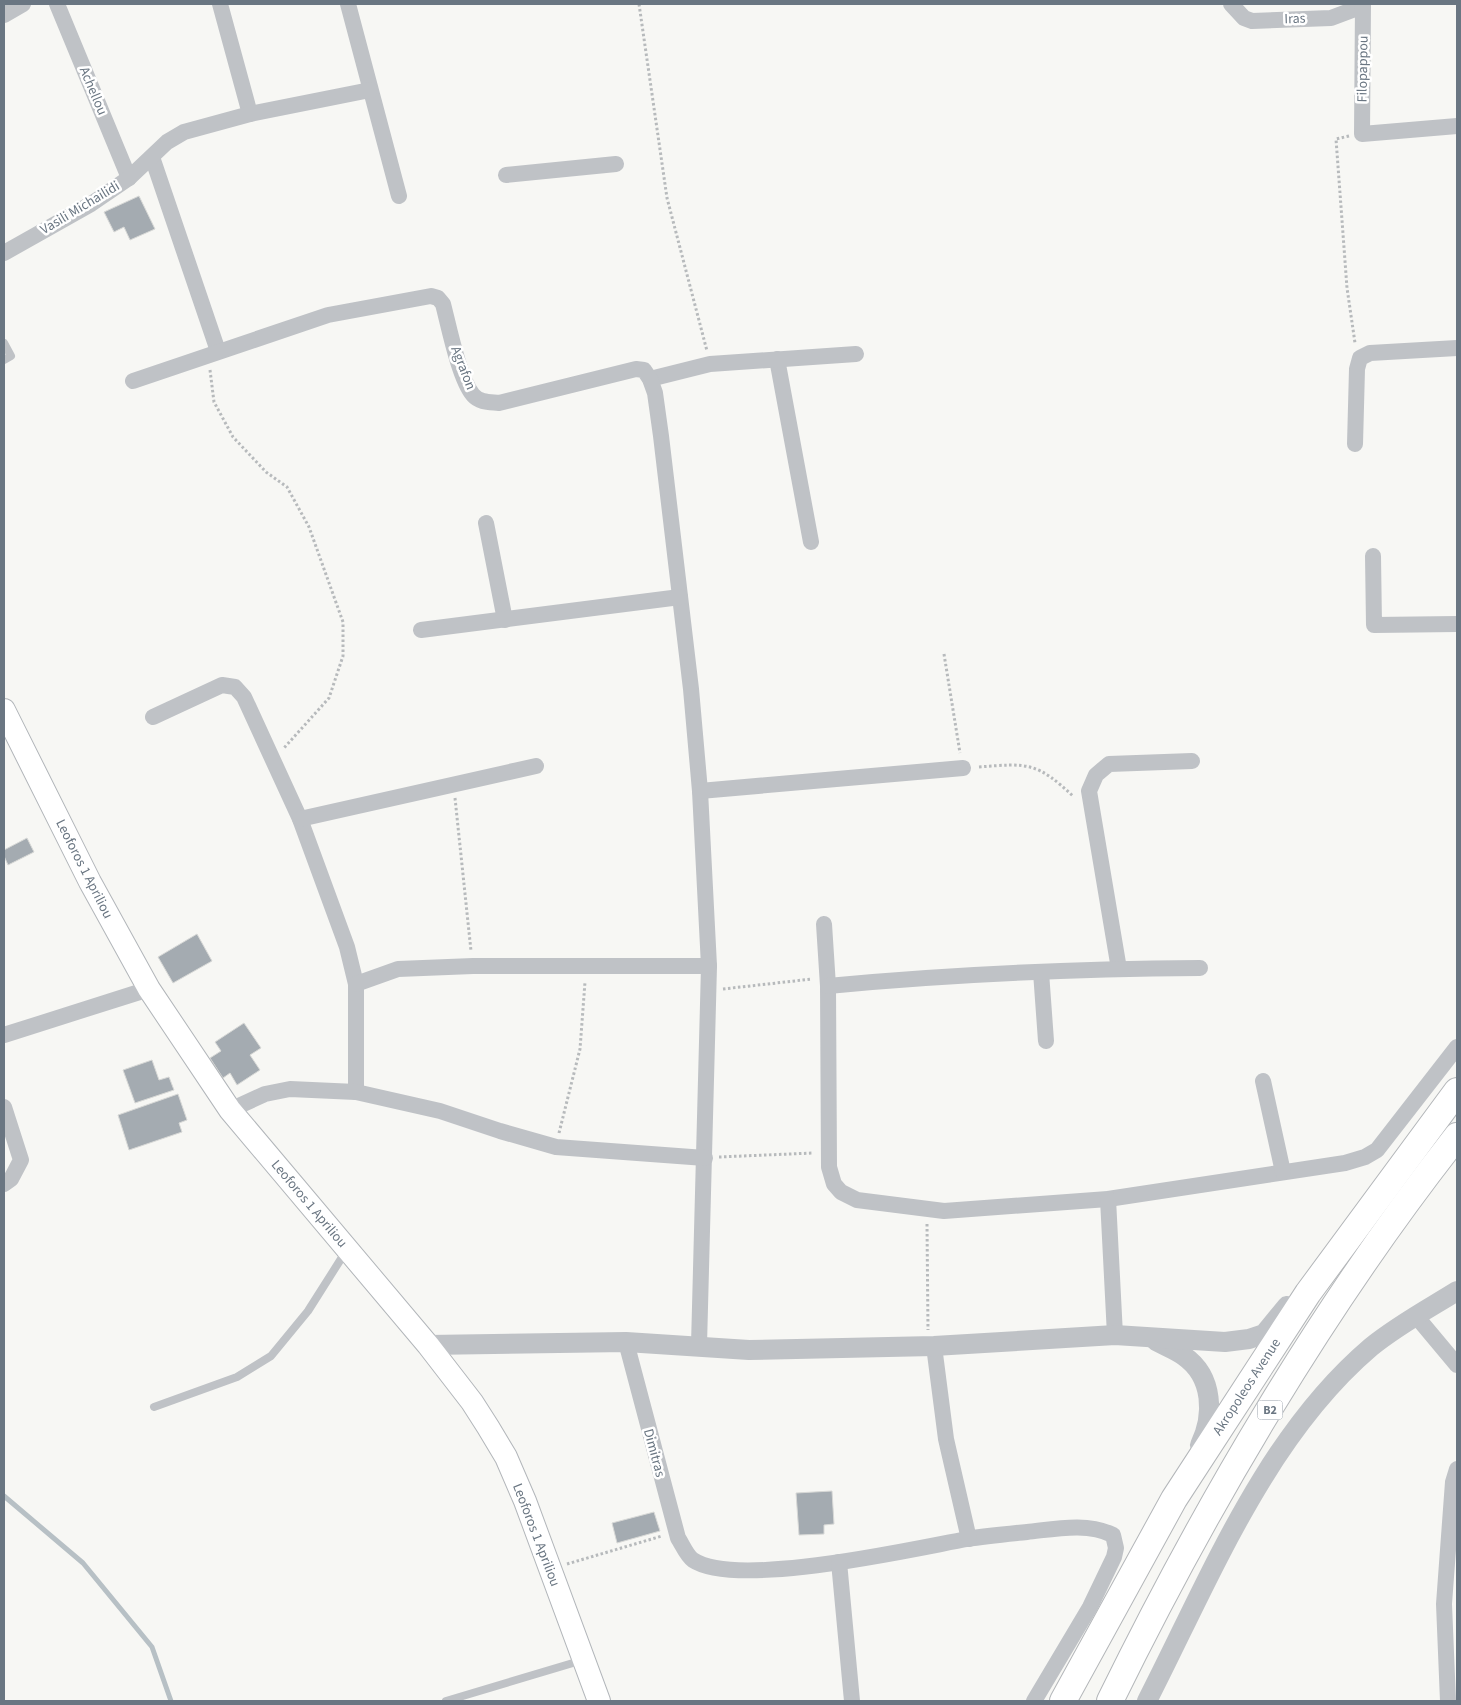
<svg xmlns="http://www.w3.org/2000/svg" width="1461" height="1705" font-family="'Source Sans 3',sans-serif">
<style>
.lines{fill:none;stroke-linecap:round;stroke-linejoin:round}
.stream{stroke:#b7c0c5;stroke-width:5}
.building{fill:#a4abb1;stroke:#d8d9d7}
.secondary-casing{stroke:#b2b6ba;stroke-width:24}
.trunk-casing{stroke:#b3b6b9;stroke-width:28}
.path{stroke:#b7babc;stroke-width:3;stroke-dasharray:2.5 2.5;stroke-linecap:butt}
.service{stroke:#bfc2c6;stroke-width:8}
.minor{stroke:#bfc2c6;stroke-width:16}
.tertiary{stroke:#bfc2c6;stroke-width:20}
.secondary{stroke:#fff;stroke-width:22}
.trunk{stroke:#fff;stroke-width:26}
.labels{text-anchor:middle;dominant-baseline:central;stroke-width:5;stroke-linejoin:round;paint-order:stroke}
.shield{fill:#fff;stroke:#979fa8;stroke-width:1}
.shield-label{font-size:12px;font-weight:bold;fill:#6a7682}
.street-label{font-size:14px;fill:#6a7682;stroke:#fff}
</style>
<rect width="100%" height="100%" fill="#f7f7f4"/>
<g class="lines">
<polyline class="stream" points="4,1496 83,1563 152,1647 171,1701"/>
</g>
<g class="building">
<polygon points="139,196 155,229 130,240 124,227 114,232 104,212"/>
<polygon points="27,838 34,852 8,865 4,856 4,850"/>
<polygon points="197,934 212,961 173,983 158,957"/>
<polygon points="244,1023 261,1048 250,1055 260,1070 237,1085 230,1073 223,1078 210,1058 221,1051 215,1042"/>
<polygon points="152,1060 159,1080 169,1077 174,1090 135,1103 123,1070"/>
<polygon points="178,1094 187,1120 179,1123 182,1132 129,1150 118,1115"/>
<polygon points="832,1491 834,1524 824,1525 824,1534 799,1535 796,1493"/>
<polygon points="654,1512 660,1531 617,1543 612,1523"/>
</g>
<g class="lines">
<g class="secondary-casing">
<polyline id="secondary" points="4,710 90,882 149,989 230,1110 428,1345 472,1402 488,1427 506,1457 525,1501 599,1701"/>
</g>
<g class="trunk-casing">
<g id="trunk">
<polyline points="1063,1701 1174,1499 1308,1293 1457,1091"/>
<path d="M1110,1701C1205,1507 1323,1306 1457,1136"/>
</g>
</g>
<g class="path">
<polyline points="639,4 667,198 707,351"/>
<polyline points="1349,136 1336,139 1347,288 1355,343"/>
<polyline points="210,370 214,402 233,437 266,472 287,487 309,527 343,622 343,656 329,698 284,748"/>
<polyline points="944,654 960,753"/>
<path d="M979,767C1028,763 1037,762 1074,797"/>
<polyline points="455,798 471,951"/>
<polyline points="723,989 812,979"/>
<polyline points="559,1133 580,1049 585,982"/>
<polyline points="719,1157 813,1153"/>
<polyline points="927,1224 928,1330"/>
<polyline points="567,1564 662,1536"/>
</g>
<g class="service">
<polyline points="4,343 11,356 4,360"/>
<polyline points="154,1407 237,1377 271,1356 308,1311 346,1251"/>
<polyline points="446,1701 583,1660"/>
</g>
<g class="minor">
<polyline points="57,4 129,178"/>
<polyline points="220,4 250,114"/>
<polyline points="348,4 399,196"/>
<polyline points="1231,4 1244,18 1252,21 1331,18 1363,6"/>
<polyline points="1363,4 1362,134 1457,126"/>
<polyline points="4,15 23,4"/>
<polyline points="152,157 218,351"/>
<polyline points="506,175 616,164"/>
<polyline points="4,253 91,204 129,178 167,142 184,132 250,114 370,90"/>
<polyline points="777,359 811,542"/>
<polyline points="650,379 710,364 856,354"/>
<path d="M133,381L328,315L431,296L438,298L443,304C449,327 459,378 473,395C480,403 490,402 499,403L636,369L644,370L650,379L655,393L661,436L691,689L700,791L709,966L699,1345"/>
<polyline points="1355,444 1357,369 1360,358 1370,353 1457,348"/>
<polyline points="486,523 505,620"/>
<polyline points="1373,556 1374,625 1457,624"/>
<polyline points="421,630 680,597"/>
<polyline points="153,717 222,685 235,687 244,697 300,819 347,947 356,984 356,1092"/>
<polyline points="700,791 963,768"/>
<polyline points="300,819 536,766"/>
<polyline points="824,924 828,986 829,1167 834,1184 841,1192 857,1200 944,1211 1108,1199 1345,1163 1365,1157 1377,1150 1457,1047"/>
<polyline points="1119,969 1089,791 1096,775 1109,764 1192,761"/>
<polyline points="1041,972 1046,1041"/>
<polyline points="356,984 398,969 473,966 709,966"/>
<path d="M828,986C951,974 1076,969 1200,968"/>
<polyline points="4,1035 149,989"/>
<polyline points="1263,1081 1283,1172"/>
<polyline points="4,1107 21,1160 11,1179 4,1184"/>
<polyline points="230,1110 265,1094 290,1089 356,1092 440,1111 500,1131 556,1147 705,1158"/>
<polyline points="1108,1199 1115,1335"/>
<polyline points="1416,1316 1457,1365"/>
<path d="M626,1342L678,1538C682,1544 687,1556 693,1560C736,1589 912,1549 967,1539C986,1536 1007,1534 1027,1532C1055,1529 1087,1522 1113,1535L1116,1548L1114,1557L1090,1607L1034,1701"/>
<polyline points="934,1346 946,1439 969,1539"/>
<polyline points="839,1562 852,1701"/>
<polyline points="1448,1701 1444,1604 1453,1482 1457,1469"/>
</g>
<g class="tertiary">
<path d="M1156,1341C1165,1346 1176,1350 1184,1356C1214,1377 1214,1416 1200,1445"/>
<polyline points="428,1345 626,1342 749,1350 934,1346 1115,1335 1225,1342 1249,1339 1264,1334 1287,1306"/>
<path d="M1147,1701C1209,1580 1265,1437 1371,1347C1398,1325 1428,1309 1457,1291"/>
</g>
<use href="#secondary" class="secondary"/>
<use href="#trunk" class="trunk"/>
</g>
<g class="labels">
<rect class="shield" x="1257.5" y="1400.5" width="25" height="19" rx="4"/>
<g class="shield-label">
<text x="1270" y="1410">B2</text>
</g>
<g class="street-label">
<text transform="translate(1295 19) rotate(-2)">Iras</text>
<text transform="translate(1363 69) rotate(-89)">Filopappou</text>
<text transform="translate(93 91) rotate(67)">Achellou</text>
<text transform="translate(80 208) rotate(-31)">Vasili Michailidi</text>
<text transform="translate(463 368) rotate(69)">Agrafon</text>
<text transform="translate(84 869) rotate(63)">Leoforos 1 Apriliou</text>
<text transform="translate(309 1204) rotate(50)">Leoforos 1 Apriliou</text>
<text transform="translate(1247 1387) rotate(-57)">Akropoleos Avenue</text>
<text transform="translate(654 1453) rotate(75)">Dimitras</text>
<text transform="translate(536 1535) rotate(69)">Leoforos 1 Apriliou</text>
</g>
</g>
<rect width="1461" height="1705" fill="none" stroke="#6a7682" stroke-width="10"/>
</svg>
